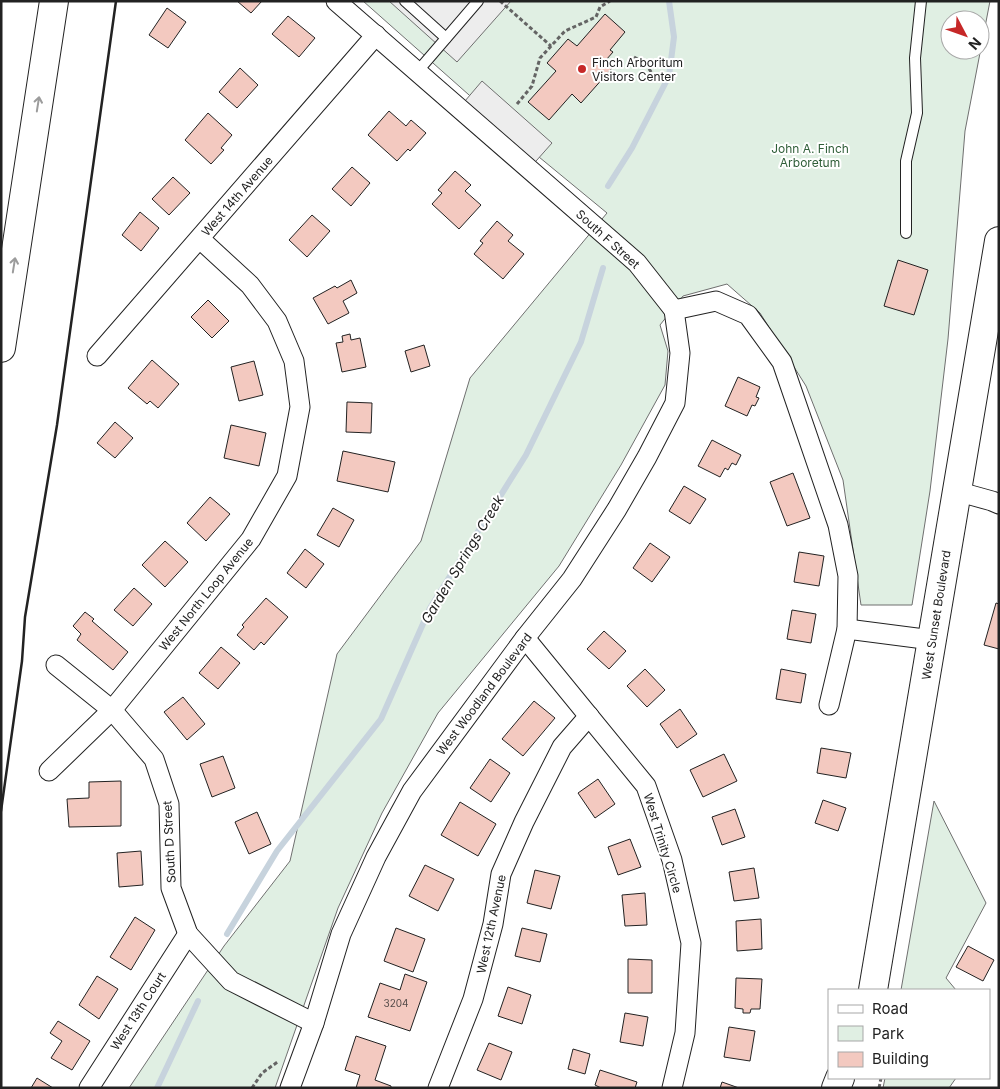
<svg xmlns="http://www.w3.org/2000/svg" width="1000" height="1089" font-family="Inter,sans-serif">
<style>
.green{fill:#e0efe3;stroke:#6f6f6f;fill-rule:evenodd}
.parking{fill:#ededed;stroke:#6f6f6f}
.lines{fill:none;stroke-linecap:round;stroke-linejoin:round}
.stream{stroke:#c7d3dd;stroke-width:6}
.building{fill:#f3c9c0;stroke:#222}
.service-casing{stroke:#222;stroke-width:12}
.minor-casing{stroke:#222;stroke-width:21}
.primary-casing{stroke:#222;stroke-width:30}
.motorway-casing{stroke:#222;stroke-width:30}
.path{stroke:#646464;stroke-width:3;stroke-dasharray:4 2.5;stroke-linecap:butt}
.service{stroke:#fff;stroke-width:10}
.minor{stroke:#fff;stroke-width:19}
.primary{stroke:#fff;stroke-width:28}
.motorway{stroke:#fff;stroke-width:28}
.wall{stroke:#222;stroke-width:2.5}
.oneway{stroke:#9c9c9c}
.poi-dot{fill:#c62828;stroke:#fff;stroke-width:2}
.labels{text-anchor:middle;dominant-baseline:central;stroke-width:4;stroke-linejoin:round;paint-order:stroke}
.number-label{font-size:10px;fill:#564c4a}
.poi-label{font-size:12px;fill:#222;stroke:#fff;text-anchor:start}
.park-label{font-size:12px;fill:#2f5e38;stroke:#fff}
.street-label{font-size:12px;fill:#222;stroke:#fff}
.water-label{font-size:14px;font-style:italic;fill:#222;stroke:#fff}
</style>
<rect width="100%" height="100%" fill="#fff"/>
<g class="green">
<path d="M363,1H990L965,131L948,339L930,491L912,605H861L843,480L806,386L760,313L727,284L683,296L660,325L668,351L665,385L621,465L559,566L438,713L382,813L338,908L275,1088H129L224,946L290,861L337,654L421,541L470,378L607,213L539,157ZM950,20H980V50H950Z"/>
<polygon points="934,801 986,903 946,978 956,990 901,990"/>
<polygon points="885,1078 956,1078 949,1088 883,1088"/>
</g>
<g class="parking">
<polygon points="389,1 511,1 457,62"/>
<polygon points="482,81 552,143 529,169 459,108"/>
</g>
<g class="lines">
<g class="stream">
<polyline points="608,186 632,148 669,76 674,37 669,1"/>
<polyline points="227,934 277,851 381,719 430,608 526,455 581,342 603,268"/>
<polyline points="157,1088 198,1001"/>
</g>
</g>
<g class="building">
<polygon points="237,1 262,1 251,13"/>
<polygon points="167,8 186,22 168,48 149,35"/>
<polygon points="605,14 625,32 610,50 613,52 606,60 613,67 581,103 572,94 549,120 528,102 556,71 547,63 568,39 577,46"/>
<polygon points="288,16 315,38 299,57 272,34"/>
<polygon points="240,68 258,85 237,108 219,92"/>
<polygon points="389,111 406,126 411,120 426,133 410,151 408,149 397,161 368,135"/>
<polygon points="208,113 232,135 221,148 224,150 211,164 185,140"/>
<polygon points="352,167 370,183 351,206 332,189"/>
<polygon points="455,171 471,185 465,191 481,205 459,229 432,204 442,193 438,190"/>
<polygon points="173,177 190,193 169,215 152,199"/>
<polygon points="140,212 159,228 141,251 122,235"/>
<polygon points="312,215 330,231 307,257 289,240"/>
<polygon points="497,221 513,235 508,241 524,254 503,279 474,254 483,243 480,241"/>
<polygon points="898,260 928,270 914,315 884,306"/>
<polygon points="351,280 357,293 343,301 349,313 328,324 313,298 335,286 337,288"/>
<polygon points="208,300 229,321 212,338 191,317"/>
<polygon points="350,334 351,340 360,338 366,367 342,372 336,343 343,342 342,336"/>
<polygon points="424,345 430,366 411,372 405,351"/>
<polygon points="152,360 179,384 158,408 150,401 147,404 128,388"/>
<polygon points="254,361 263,395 239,401 231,367"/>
<polygon points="738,377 760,387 756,397 759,398 755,406 752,405 747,416 725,406"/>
<polygon points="347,402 372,403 371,433 346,432"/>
<polygon points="115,422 133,438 115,458 97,443"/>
<polygon points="231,425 266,433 259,466 224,458"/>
<polygon points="712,440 741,455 736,465 732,463 728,470 725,468 720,477 698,466"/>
<polygon points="343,451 395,462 388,492 337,481"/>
<polygon points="793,473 810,518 787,526 770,482"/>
<polygon points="684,486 706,499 690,524 669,511"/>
<polygon points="210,497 230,514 206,541 187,523"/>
<polygon points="333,508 354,520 339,547 317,535"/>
<polygon points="165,541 188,562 165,587 142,565"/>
<polygon points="650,543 670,557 652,582 633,568"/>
<polygon points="305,549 324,564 306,588 287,573"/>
<polygon points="799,552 824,556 819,586 794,582"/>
<polygon points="134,588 152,604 133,626 114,610"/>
<polygon points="266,598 288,617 264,645 261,642 254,650 237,635 244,627 242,625"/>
<polygon points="996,603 999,604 999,649 984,645"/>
<polygon points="792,610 816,614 811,643 787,639"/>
<polygon points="85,612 94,619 92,621 128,652 113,670 77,640 81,634 73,626"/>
<polygon points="604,631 626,651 609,669 587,649"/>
<polygon points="221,647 240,663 218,689 199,673"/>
<polygon points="645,669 665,690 647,707 627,686"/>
<polygon points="781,669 806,674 801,703 776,699"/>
<polygon points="183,697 205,724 187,740 164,712"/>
<polygon points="534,701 555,718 523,756 502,739"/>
<polygon points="680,709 697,734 677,748 660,724"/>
<polygon points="821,748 851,753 846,778 817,773"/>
<polygon points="724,754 737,781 703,797 690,770"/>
<polygon points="223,756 235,788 212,797 200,764"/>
<polygon points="490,759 510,773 491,802 470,788"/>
<polygon points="598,779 615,804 595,818 578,793"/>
<polygon points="121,781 121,826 69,827 67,799 89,798 89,782"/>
<polygon points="823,800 846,808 838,831 815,823"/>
<polygon points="460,802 496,824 478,856 441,835"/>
<polygon points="735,809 745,837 722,845 712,817"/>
<polygon points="257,812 271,844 249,854 235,822"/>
<polygon points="630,839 641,867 618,875 608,847"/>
<polygon points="141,851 143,885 119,887 117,853"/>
<polygon points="425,865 454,879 438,911 409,896"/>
<polygon points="754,868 759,898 734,901 729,872"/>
<polygon points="535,870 560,876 551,909 527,903"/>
<polygon points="645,893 647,925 625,926 622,895"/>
<polygon points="135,917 155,930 131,970 110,957"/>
<polygon points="761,919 762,949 737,951 736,921"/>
<polygon points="396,928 425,939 413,972 384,961"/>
<polygon points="522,928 547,934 540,962 515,956"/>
<polygon points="968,946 994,960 983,981 956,967"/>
<polygon points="628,959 652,960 652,993 628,993"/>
<polygon points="405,974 427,982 410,1031 368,1017 380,983 400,990"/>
<polygon points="97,976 118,989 99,1019 79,1005"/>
<polygon points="736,978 762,979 760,1009 751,1009 750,1013 743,1013 743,1009 735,1008"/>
<polygon points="508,987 531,995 522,1024 498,1016"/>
<polygon points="625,1013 648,1017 643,1046 620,1042"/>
<polygon points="58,1021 90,1041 72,1070 51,1058 62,1041 50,1033"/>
<polygon points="729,1027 755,1031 750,1061 724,1057"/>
<polygon points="356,1036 386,1046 375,1080 391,1086 391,1088 356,1088 360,1075 345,1070"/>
<polygon points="489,1043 512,1052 501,1080 477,1070"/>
<polygon points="573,1049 590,1054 585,1074 568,1069"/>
<polygon points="600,1070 637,1082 635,1088 601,1088 595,1085"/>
<polygon points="37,1078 53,1088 31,1088"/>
<polygon points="722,1082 739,1088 720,1088"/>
</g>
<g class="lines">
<g class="service-casing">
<g id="service">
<polyline points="405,1 446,38"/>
<polyline points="417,72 478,1"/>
<polyline points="906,233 906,161 917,113 915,58 921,1"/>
</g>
</g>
<g class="minor-casing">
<g id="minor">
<polyline points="336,1 637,263 674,310"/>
<polyline points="674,310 716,301 748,315 782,362 838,525 848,576 847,629 829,705"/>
<polyline points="97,356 376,35"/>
<polyline points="956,491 992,501 999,504"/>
<polyline points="847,629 932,640"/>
<polyline points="525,638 646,786 672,860 691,943 685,1033 672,1088"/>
<polyline points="56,665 112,710 154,759 169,804 171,888 188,934 231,981 314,1023"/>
<polyline points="49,771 112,710 251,539 287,476 300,407 294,361 277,321 250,285 200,239"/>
<polyline points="89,1088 188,934"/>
<polyline points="290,1088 314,1023 341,934 376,857 412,791 525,638 572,579 617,509 647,457 675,403 680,353 674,310"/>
<polyline points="438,1088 473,999 493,924 501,874 524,822 562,747 589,716"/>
</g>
</g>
<g class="primary-casing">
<g id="primary">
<polyline points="873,990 999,241"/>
<polyline points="836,1088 840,1078"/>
</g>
</g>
<g class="motorway-casing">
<polyline id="motorway" points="1,348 54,1"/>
</g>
<g class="path">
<polyline points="500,1 551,46"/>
<polyline points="634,57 646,64 653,75"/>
<polyline points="517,104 532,86 540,58 565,31 596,17 600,7 610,1"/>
<polyline points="252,1088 262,1073 279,1061"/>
<polyline points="879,1088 881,1078"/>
</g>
<use href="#service" class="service"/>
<use href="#minor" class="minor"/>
<use href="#primary" class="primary"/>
<use href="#motorway" class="motorway"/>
<polyline class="wall" points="1,811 22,661 25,617 57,425 116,1"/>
</g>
<defs><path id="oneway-shaft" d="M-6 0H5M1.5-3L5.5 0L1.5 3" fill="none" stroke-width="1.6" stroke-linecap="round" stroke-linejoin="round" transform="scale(1.25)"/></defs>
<g class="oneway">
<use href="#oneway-shaft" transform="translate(38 104) rotate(-81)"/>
<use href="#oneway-shaft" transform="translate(14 265) rotate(-81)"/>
</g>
<circle class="poi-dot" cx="582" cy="69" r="5"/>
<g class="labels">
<g class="number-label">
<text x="396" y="1003">3204</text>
</g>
<g class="poi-label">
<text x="592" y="62">Finch Arboritum<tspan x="592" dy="14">Visitors Center</tspan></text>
</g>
<g class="park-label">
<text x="810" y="148">John A. Finch<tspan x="810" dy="14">Arboretum</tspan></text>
</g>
<g class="street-label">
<text transform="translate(237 196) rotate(-49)">West 14th Avenue</text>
<text transform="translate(608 239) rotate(42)">South F Street</text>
<text transform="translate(206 594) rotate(-51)">West North Loop Avenue</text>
<text transform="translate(936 615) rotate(-81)">West Sunset Boulevard</text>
<text transform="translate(484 694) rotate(-53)">West Woodland Boulevard</text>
<text transform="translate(169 842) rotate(-93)">South D Street</text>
<text transform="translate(663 843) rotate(73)">West Trinity Circle</text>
<text transform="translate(491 924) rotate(-78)">West 12th Avenue</text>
<text transform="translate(138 1011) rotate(-57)">West 13th Court</text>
</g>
<g class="water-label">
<text transform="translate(462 559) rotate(-59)">Garden Springs Creek</text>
</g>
</g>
<rect width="1000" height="1089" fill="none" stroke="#222222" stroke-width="5"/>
<rect x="828" y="989" width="162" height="90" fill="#ffffff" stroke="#a7a7a7"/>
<rect x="838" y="1005" width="25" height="8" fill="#ffffff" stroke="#a7a7a7"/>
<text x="872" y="1014" font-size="15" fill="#222222">Road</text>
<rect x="838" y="1026" width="25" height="15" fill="#e0efe3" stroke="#a7a7a7"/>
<text x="872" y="1039" font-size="15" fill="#222222">Park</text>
<rect x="838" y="1052" width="25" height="15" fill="#f3c9c0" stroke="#a7a7a7"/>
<text x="872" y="1064" font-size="15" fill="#222222">Building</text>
<g transform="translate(965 35) rotate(131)"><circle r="24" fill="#ffffff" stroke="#a7a7a7"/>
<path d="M0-4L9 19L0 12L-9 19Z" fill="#c62828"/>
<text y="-8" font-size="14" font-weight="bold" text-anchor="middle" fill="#222222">N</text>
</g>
</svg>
